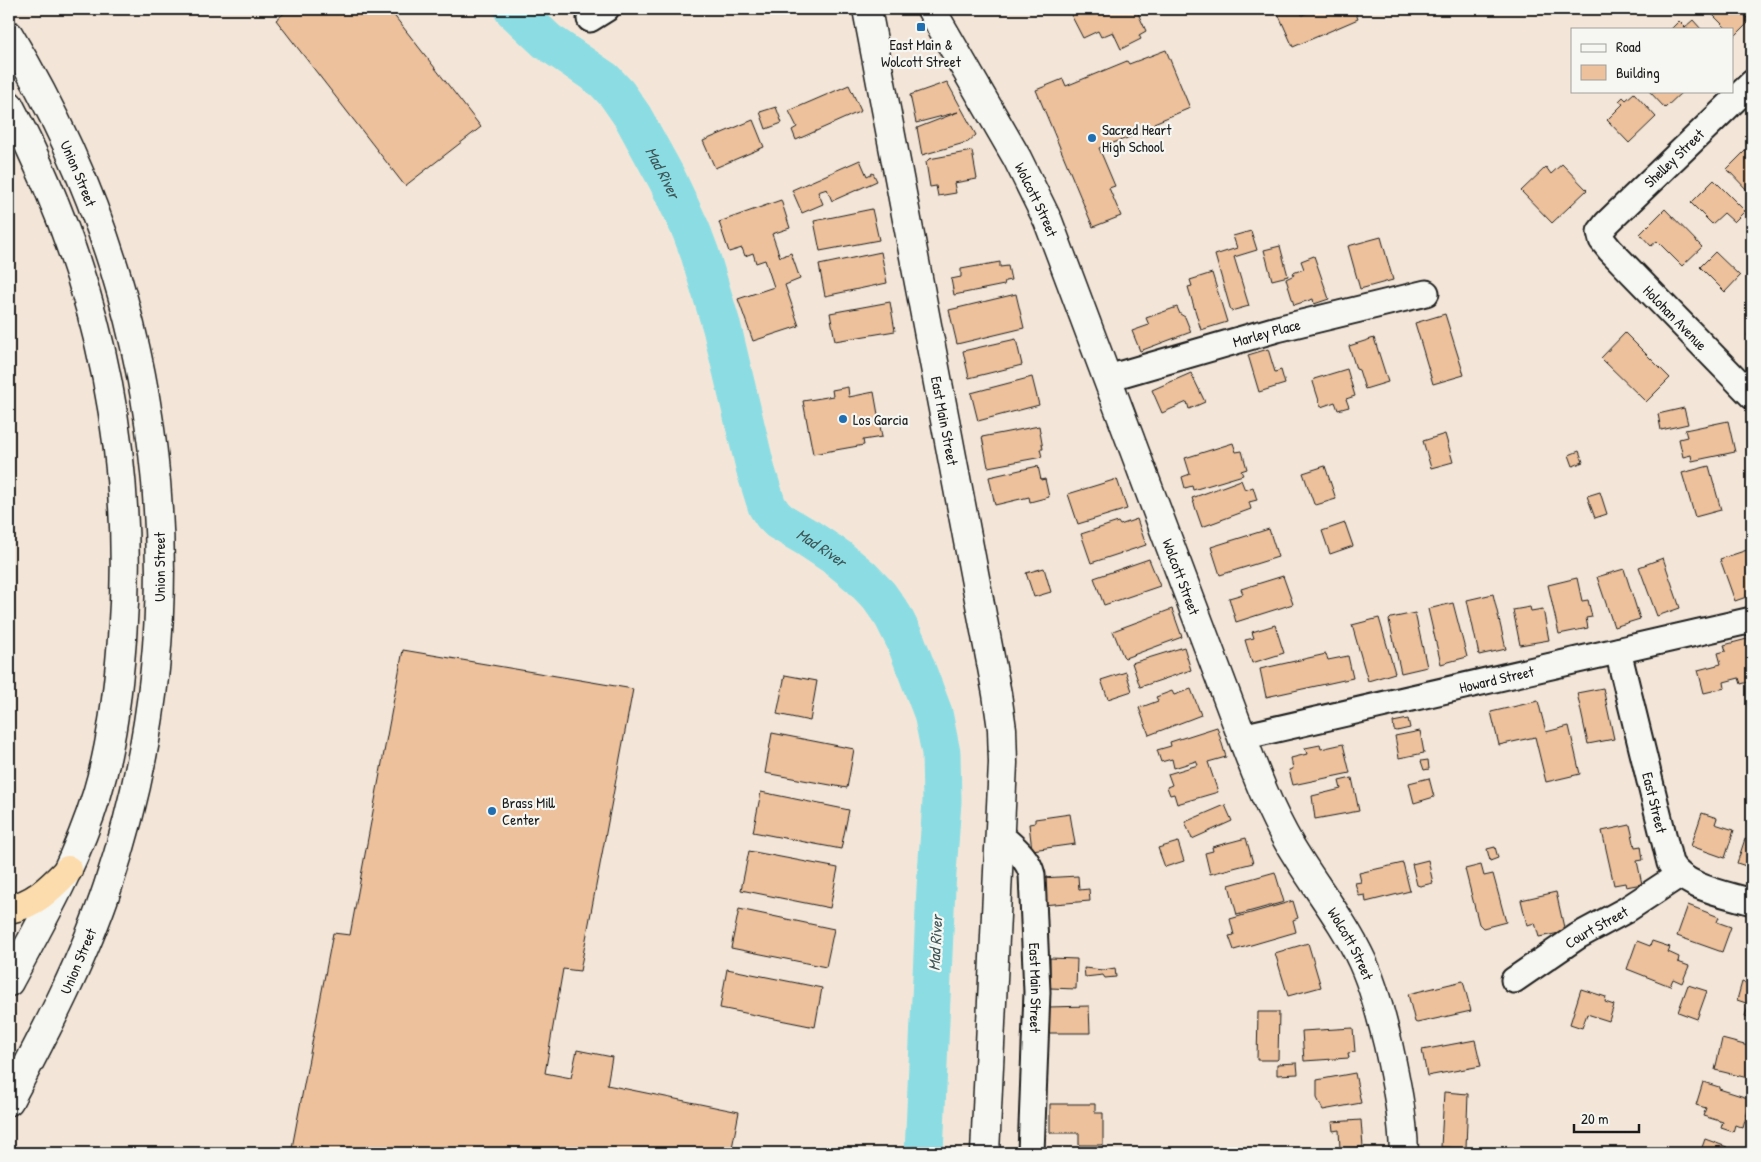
<svg xmlns="http://www.w3.org/2000/svg" width="1761" height="1162" font-family="'Patrick Hand',sans-serif">
<style>
.lines{fill:none;stroke-linecap:round;stroke-linejoin:round}
.river{stroke:#8cdde3;stroke-width:39}
.building{fill:#ecc19c;stroke:#1c1c1c}
.minor-casing{stroke:#1c1c1c;stroke-width:29}
.secondary-casing{stroke:#1c1c1c;stroke-width:31}
.motorway-casing{stroke:#1c1c1c;stroke-width:31}
.minor{stroke:#f6f6f2;stroke-width:25}
.secondary{stroke:#f6f6f2;stroke-width:28}
.motorway{stroke:#fcdcac;stroke-width:28}
.poi-dot{fill:#1f6fb2;stroke:#f6f6f2;stroke-width:2}
.labels{text-anchor:middle;dominant-baseline:central;stroke-width:4.5;stroke-linejoin:round;paint-order:stroke}
.poi-label{font-size:15px;fill:#1c1c1c;stroke:#f6f6f2;text-anchor:start}
.street-label{font-size:15px;fill:#1c1c1c;stroke:#f6f6f2}
.water-label{font-size:16px;font-style:italic;fill:#3e5658;stroke:#f6f6f2}
</style>
<rect width="100%" height="100%" fill="#f3e6d8"/>
<filter id="ink" filterUnits="userSpaceOnUse"><feTurbulence type="fractalNoise" baseFrequency=".02" numOctaves="2"/><feDisplacementMap in="SourceGraphic" scale="10" xChannelSelector="R" yChannelSelector="G"/><feConvolveMatrix kernelMatrix="1 2 1 2 8 2 1 2 1" color-interpolation-filters="sRGB"/></filter>
<g filter="url(#ink)">
<g class="lines">
<path class="river" id="s1" d="M513,9L547,41L604,80L617,94L633,117L667,179L691,230L700,254L722,328L756,471L767,506L773,515L779,521L808,538L838,558L861,577L879,596L893,616L906,642L933,713L941,753L942,801L936,888L924,1153"/>
</g>
<g class="building">
<polygon points="285,9 389,9 481,127 405,186 276,20 287,11"/>
<polygon points="1068,9 1136,9 1146,31 1139,35 1141,39 1121,49 1113,32 1101,37 1098,31 1083,38"/>
<polygon points="1276,9 1299,9 1302,15 1318,9 1354,9 1358,19 1293,47"/>
<polygon points="1707,9 1738,9 1750,21 1735,36 1732,34 1732,29 1727,29"/>
<polygon points="1693,20 1701,29 1671,29 1679,21 1685,27"/>
<polygon points="1166,50 1190,108 1154,123 1156,128 1099,148 1115,186 1109,188 1121,216 1093,227 1036,90 1063,79 1066,86 1127,61 1129,64"/>
<polygon points="947,82 976,135 968,142 922,155 917,128 958,112 916,123 910,95"/>
<polygon points="849,85 861,111 796,140 792,130 797,127 789,111"/>
<polygon points="1649,91 1683,91 1665,108"/>
<polygon points="1634,93 1656,117 1629,143 1607,120 1623,104 1619,101 1623,97 1626,100"/>
<polygon points="776,107 782,123 766,129 760,112"/>
<polygon points="753,120 764,147 715,168 703,141"/>
<polygon points="1748,148 1752,152 1752,186 1748,191 1727,169"/>
<polygon points="972,151 977,179 954,183 956,193 938,196 936,186 930,187 926,162 929,159"/>
<polygon points="860,160 867,176 873,173 877,181 832,201 827,189 818,192 823,204 802,213 792,190"/>
<polygon points="1562,164 1587,190 1552,223 1521,191 1546,167 1551,174"/>
<polygon points="1714,180 1745,211 1734,222 1724,213 1712,224 1691,203"/>
<polygon points="781,200 790,228 772,234 780,257 791,253 800,279 785,285 799,326 753,341 738,299 774,287 765,260 756,263 753,253 745,256 742,248 729,252 719,222"/>
<polygon points="872,209 879,240 820,251 814,221"/>
<polygon points="1665,209 1702,247 1682,266 1657,241 1651,246 1640,234"/>
<polygon points="1251,231 1257,250 1234,257 1249,306 1231,311 1215,255 1237,248 1233,236"/>
<polygon points="1381,237 1393,280 1360,289 1348,246"/>
<polygon points="1280,246 1288,276 1272,280 1264,250"/>
<polygon points="881,252 887,283 825,296 819,265"/>
<polygon points="1715,252 1740,276 1725,292 1700,267"/>
<polygon points="1314,256 1329,299 1314,304 1313,299 1294,305 1286,279 1294,275 1293,273 1304,269 1301,261"/>
<polygon points="1000,262 1000,267 1008,266 1011,280 1005,281 1004,285 954,295 951,279 961,277 961,269"/>
<polygon points="1212,273 1227,322 1201,330 1188,287 1192,286 1190,280"/>
<polygon points="1016,294 1024,328 957,344 949,310"/>
<polygon points="890,302 895,331 835,341 830,313"/>
<polygon points="1177,307 1180,314 1185,317 1191,332 1140,351 1132,331 1149,325 1146,318"/>
<polygon points="1445,314 1464,375 1433,384 1415,323"/>
<polygon points="1752,330 1752,341 1747,335"/>
<polygon points="1625,333 1670,378 1646,402 1601,358"/>
<polygon points="1374,338 1388,382 1365,389 1359,370 1356,369 1349,346"/>
<polygon points="1016,339 1022,365 969,378 963,351"/>
<polygon points="1268,349 1275,372 1281,370 1285,384 1259,392 1248,355"/>
<polygon points="1347,369 1355,396 1346,399 1349,407 1338,410 1335,402 1321,407 1313,382 1314,379"/>
<polygon points="1191,373 1205,402 1189,409 1187,402 1162,413 1152,390"/>
<polygon points="1032,377 1039,405 978,421 971,393"/>
<polygon points="848,387 849,397 874,392 882,437 863,440 864,445 813,454 803,401 833,396 832,390"/>
<polygon points="1684,408 1688,424 1661,430 1658,414"/>
<polygon points="1728,421 1735,452 1692,461 1691,455 1683,457 1679,439 1687,437 1685,430"/>
<polygon points="1039,426 1043,449 1040,449 1042,457 988,467 982,437"/>
<polygon points="1445,434 1453,462 1431,468 1423,441"/>
<polygon points="1233,443 1236,452 1242,451 1247,469 1241,471 1243,475 1193,490 1192,486 1185,488 1182,477 1190,474 1185,458"/>
<polygon points="1579,451 1583,462 1573,466 1569,455"/>
<polygon points="1038,466 1041,480 1045,479 1049,497 1030,502 1029,497 995,505 989,477"/>
<polygon points="1325,466 1336,499 1316,505 1314,504 1303,473"/>
<polygon points="1709,466 1721,510 1695,517 1682,473"/>
<polygon points="1117,479 1127,509 1078,524 1068,494"/>
<polygon points="1241,480 1245,490 1253,487 1257,500 1249,502 1251,509 1202,527 1192,498"/>
<polygon points="1600,492 1607,514 1595,518 1587,496"/>
<polygon points="1137,519 1146,545 1091,563 1081,534 1118,522 1120,525"/>
<polygon points="1345,523 1353,546 1330,554 1322,531"/>
<polygon points="1269,529 1278,557 1220,575 1211,547"/>
<polygon points="1747,550 1752,565 1752,595 1735,601 1720,559"/>
<polygon points="1663,558 1680,608 1657,616 1639,567"/>
<polygon points="1149,559 1160,586 1104,605 1094,578"/>
<polygon points="1044,568 1051,592 1034,597 1026,573"/>
<polygon points="1624,569 1640,619 1614,627 1597,577"/>
<polygon points="1283,576 1293,604 1236,622 1229,598 1243,594 1241,589"/>
<polygon points="1577,578 1582,601 1588,600 1592,617 1586,618 1588,628 1559,634 1548,585"/>
<polygon points="1493,594 1506,649 1479,655 1467,600"/>
<polygon points="1453,603 1467,657 1441,664 1428,609"/>
<polygon points="1530,607 1531,611 1543,609 1549,640 1520,645 1513,610"/>
<polygon points="1172,609 1182,637 1125,658 1123,656 1113,631"/>
<polygon points="1415,613 1427,667 1401,673 1389,620 1391,618"/>
<polygon points="1379,618 1395,673 1368,681 1352,625"/>
<polygon points="1275,625 1284,653 1252,663 1245,640 1254,638 1252,632"/>
<polygon points="1747,639 1748,645 1752,644 1752,681 1741,684 1739,678 1724,682 1725,688 1704,693 1698,670 1721,664 1718,653 1726,651 1724,645"/>
<polygon points="1184,647 1191,670 1140,687 1132,663"/>
<polygon points="403,650 633,689 580,971 563,969 545,1073 571,1078 577,1050 612,1057 607,1085 739,1112 731,1153 291,1153 333,933 350,935"/>
<polygon points="1326,654 1328,660 1348,656 1353,678 1266,697 1260,669"/>
<polygon points="1126,672 1132,691 1108,699 1101,680"/>
<polygon points="785,675 817,681 810,721 777,714"/>
<polygon points="1603,688 1614,739 1588,744 1577,693"/>
<polygon points="1191,689 1201,715 1149,735 1139,708 1158,701 1156,697 1172,691 1174,695"/>
<polygon points="1538,701 1546,732 1569,726 1580,774 1546,782 1535,737 1499,745 1491,712"/>
<polygon points="1408,719 1410,728 1397,731 1394,730 1393,722"/>
<polygon points="1217,727 1226,757 1208,762 1218,792 1177,804 1174,794 1170,795 1167,787 1172,785 1168,774 1198,765 1196,761 1174,768 1172,759 1161,762 1157,750 1171,746 1170,742"/>
<polygon points="1420,731 1424,753 1399,758 1395,736"/>
<polygon points="772,733 854,749 847,788 765,773"/>
<polygon points="1343,744 1350,773 1293,785 1289,770 1293,769 1291,758 1307,754 1305,748 1320,745 1321,749"/>
<polygon points="1428,760 1429,769 1424,770 1421,761"/>
<polygon points="1352,778 1359,811 1315,819 1312,796 1341,789 1339,781"/>
<polygon points="1429,778 1434,797 1414,803 1409,783"/>
<polygon points="761,792 849,810 841,849 753,832"/>
<polygon points="1225,805 1232,821 1192,839 1185,822"/>
<polygon points="1702,813 1717,818 1715,824 1734,830 1725,858 1691,846"/>
<polygon points="1070,814 1075,844 1032,850 1029,824 1035,823 1035,819"/>
<polygon points="1630,825 1635,847 1641,846 1643,860 1637,861 1642,884 1626,887 1625,883 1614,885 1602,831"/>
<polygon points="1246,838 1253,863 1210,874 1205,853 1213,851 1212,847"/>
<polygon points="1745,839 1752,842 1752,868 1737,863"/>
<polygon points="1178,842 1184,861 1165,867 1158,848"/>
<polygon points="1495,847 1498,858 1490,861 1487,849"/>
<polygon points="749,851 838,868 830,908 741,890"/>
<polygon points="1428,860 1433,883 1420,886 1417,885 1412,864"/>
<polygon points="1403,863 1410,891 1366,902 1365,895 1359,896 1355,883 1361,882 1359,873"/>
<polygon points="1481,865 1484,876 1493,874 1506,922 1483,928 1479,924 1465,869"/>
<polygon points="1275,872 1284,902 1237,915 1229,885"/>
<polygon points="1078,876 1079,890 1089,889 1090,901 1042,905 1041,878"/>
<polygon points="1556,892 1565,932 1539,937 1535,923 1527,925 1521,900"/>
<polygon points="1293,901 1298,918 1293,920 1296,932 1234,950 1229,936 1234,935 1230,919"/>
<polygon points="1688,905 1719,917 1717,922 1731,927 1722,952 1677,936"/>
<polygon points="739,909 834,929 826,967 731,948"/>
<polygon points="1637,941 1650,946 1652,941 1670,947 1668,952 1679,957 1678,962 1689,966 1682,983 1673,979 1670,986 1627,969"/>
<polygon points="1308,943 1321,987 1288,996 1275,953"/>
<polygon points="1050,958 1077,959 1076,989 1050,988"/>
<polygon points="1084,968 1103,970 1115,968 1116,977 1105,978 1103,975 1085,977"/>
<polygon points="727,969 822,988 815,1027 720,1008"/>
<polygon points="1463,981 1471,1011 1417,1023 1415,1022 1408,994"/>
<polygon points="1742,982 1752,985 1752,1018 1745,1016 1749,1004 1737,1000"/>
<polygon points="1688,985 1707,991 1697,1019 1678,1012"/>
<polygon points="1581,989 1606,997 1605,1002 1614,1005 1609,1021 1587,1014 1582,1028 1570,1024"/>
<polygon points="1089,1006 1090,1033 1048,1033 1048,1007"/>
<polygon points="1258,1012 1279,1012 1278,1059 1277,1060 1257,1060"/>
<polygon points="1353,1028 1355,1052 1348,1053 1349,1058 1304,1061 1302,1031"/>
<polygon points="1722,1039 1752,1047 1752,1079 1715,1070"/>
<polygon points="1475,1040 1481,1066 1427,1076 1422,1050"/>
<polygon points="1297,1063 1298,1074 1277,1075 1277,1064"/>
<polygon points="1355,1073 1361,1103 1323,1110 1317,1098 1317,1080"/>
<polygon points="1703,1082 1719,1087 1719,1089 1751,1099 1743,1128 1735,1125 1733,1132 1721,1128 1723,1122 1703,1116 1706,1108 1696,1105"/>
<polygon points="1444,1092 1468,1094 1466,1148 1441,1147"/>
<polygon points="1050,1104 1095,1104 1095,1113 1103,1113 1103,1145 1079,1145 1079,1133 1050,1133"/>
<polygon points="1361,1120 1363,1147 1340,1149 1339,1130 1333,1131 1332,1122"/>
<polygon points="1705,1139 1727,1147 1725,1153 1700,1153"/>
</g>
<g class="lines">
<g class="minor-casing">
<g id="minor">
<polyline points="590,19 606,9"/>
<path id="s2" d="M1752,83L1607,223L1600,232L1602,240L1610,250L1752,396"/>
<path id="s3" d="M1108,378L1277,329L1426,293"/>
<path id="s4" d="M1618,651L1670,863C1684,888 1727,894 1752,902"/>
<path id="s5" d="M1242,737L1752,620"/>
<path id="s6" d="M1000,835C1012,846 1028,857 1032,875L1037,992L1031,1153"/>
<path id="s7" d="M1514,980L1578,936L1626,910L1679,875"/>
</g>
</g>
<g class="secondary-casing">
<g id="secondary">
<path id="s8" d="M867,9L997,694L1002,729L1003,763L985,1153"/>
<path id="s9" d="M931,9L1017,158L1048,221L1242,737C1256,774 1270,811 1290,845C1313,884 1343,920 1362,961C1374,987 1381,1016 1388,1044C1396,1081 1403,1116 1404,1153"/>
<path id="s10" d="M9,35C164,292 204,599 108,886C83,961 46,1031 9,1101"/>
<path d="M9,105C97,272 136,450 122,639C118,691 112,744 97,794C77,860 42,921 9,982"/>
</g>
</g>
<g class="motorway-casing">
<path id="motorway" d="M9,909C35,904 50,888 68,870"/>
</g>
<use href="#minor" class="minor"/>
<use href="#secondary" class="secondary"/>
<use href="#motorway" class="motorway"/>
</g>
</g>
<g class="poi-dot">
<rect x="916" y="22" width="10" height="10" rx="2.5"/>
<circle cx="1092" cy="138" r="5"/>
<circle cx="843" cy="419" r="5"/>
<circle cx="492" cy="811" r="5"/>
</g>
<g class="labels">
<g class="poi-label">
<text x="921" y="44" text-anchor="middle">East Main &amp;<tspan x="921" dy="17">Wolcott Street</tspan></text>
<text x="1102" y="129">Sacred Heart<tspan x="1102" dy="17">High School</tspan></text>
<text x="853" y="419">Los Garcia</text>
<text x="502" y="802">Brass Mill<tspan x="502" dy="17">Center</tspan></text>
</g>
<g class="street-label">
<text transform="translate(1674 158) rotate(-44)">Shelley Street</text>
<text stroke="none"><textPath href="#s10" startOffset="155">Union Street</textPath></text>
<text stroke="none"><textPath href="#s9" startOffset="218">Wolcott Street</textPath></text>
<text stroke="none"><textPath href="#s2" startOffset="328">Holohan Avenue</textPath></text>
<text stroke="none"><textPath href="#s3" startOffset="165">Marley Place</textPath></text>
<text stroke="none"><textPath href="#s8" startOffset="419">East Main Street</textPath></text>
<text transform="translate(159 567) rotate(-90)">Union Street</text>
<text stroke="none"><textPath href="#s9" startOffset="622">Wolcott Street</textPath></text>
<text stroke="none"><textPath href="#s5" startOffset="261">Howard Street</textPath></text>
<text stroke="none"><textPath href="#s4" startOffset="156">East Street</textPath></text>
<text stroke="none"><textPath href="#s7" startOffset="98">Court Street</textPath></text>
<text stroke="none"><textPath href="#s9" startOffset="1028">Wolcott Street</textPath></text>
<text transform="translate(78 961) rotate(-67)">Union Street</text>
<text stroke="none"><textPath href="#s6" startOffset="165">East Main Street</textPath></text>
</g>
<g class="water-label">
<text stroke="none"><textPath href="#s1" startOffset="226">Mad River</textPath></text>
<text stroke="none"><textPath href="#s1" startOffset="646">Mad River</textPath></text>
<text transform="translate(935 943) rotate(-87)">Mad River</text>
</g>
</g>
<rect width="1761" height="1162" fill="none" stroke="#f6f6f2" stroke-width="30"/>
<rect x="15" y="15" width="1731" height="1132" fill="none" stroke="#1c1c1c" stroke-width="2" filter="url(#ink)"/>
<rect x="1571" y="28" width="162" height="65" fill="#f6f6f2" stroke="#9f9f9c"/>
<rect x="1581" y="44" width="25" height="8" fill="#f6f6f2" stroke="#9f9f9c"/>
<text x="1616" y="52" font-size="15" fill="#1c1c1c">Road</text>
<rect x="1581" y="65" width="25" height="15" fill="#ecc19c" stroke="#9f9f9c"/>
<text x="1616" y="78" font-size="15" fill="#1c1c1c">Building</text>
<path d="M1574 1124v8h65v-8" fill="none" stroke="#1c1c1c" stroke-width="2.5"/>
<text x="1581" y="1124" font-size="15" fill="#1c1c1c" stroke="#f6f6f2" stroke-width="4" paint-order="stroke">20 m</text>
</svg>
